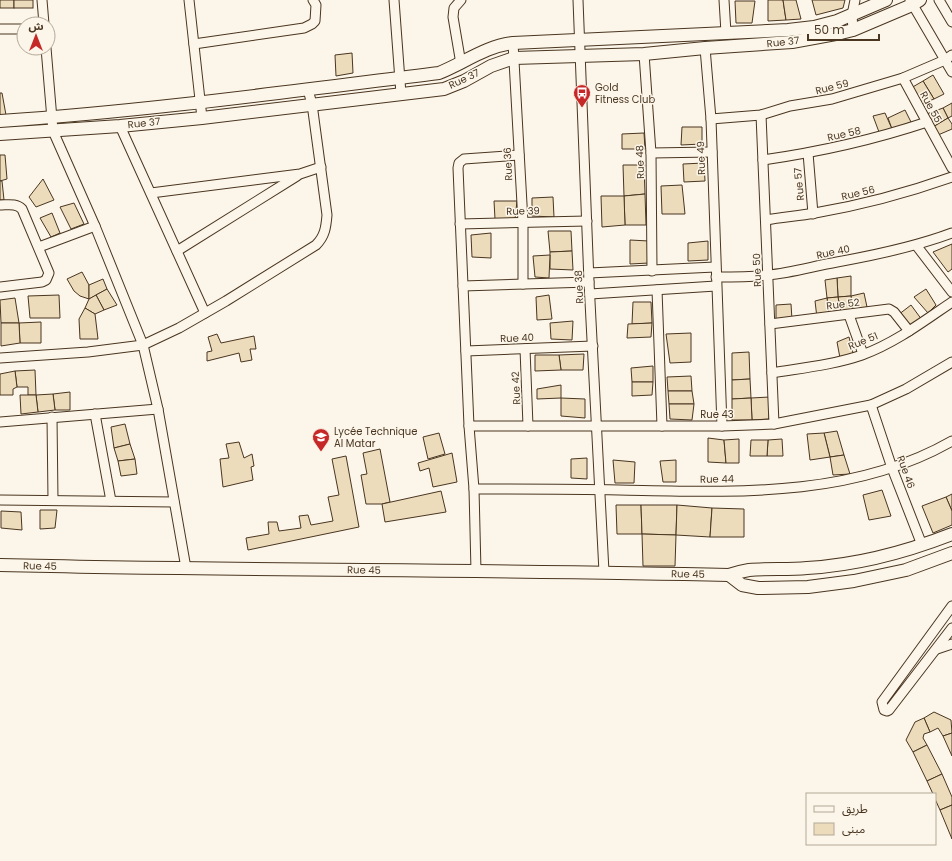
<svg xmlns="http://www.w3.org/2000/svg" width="952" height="861" font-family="Poppins,'Noto Sans Arabic',sans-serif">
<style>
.building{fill:#ecdcbc;stroke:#4a3520}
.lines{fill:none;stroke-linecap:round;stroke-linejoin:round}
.street-casing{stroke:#4a3520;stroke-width:11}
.secondary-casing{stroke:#4a3520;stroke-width:14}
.street{stroke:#fbf6e9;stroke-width:9}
.secondary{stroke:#fbf6e9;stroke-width:12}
.labels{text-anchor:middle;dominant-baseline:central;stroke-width:3;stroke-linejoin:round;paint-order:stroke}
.street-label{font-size:10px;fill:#4a3520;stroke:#fbf6e9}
.poi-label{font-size:10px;fill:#4a3520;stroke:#fbf6e9;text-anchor:start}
</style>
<rect width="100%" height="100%" fill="#fbf6e9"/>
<g class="building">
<rect x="0" y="0" width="14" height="8"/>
<rect x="14" y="0" width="19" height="8"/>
<polygon points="768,0 783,0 786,20 768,21"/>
<polygon points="783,0 796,0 801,19 786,20"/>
<polygon points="812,0 845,0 843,8 816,15"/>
<polygon points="735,1 755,1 752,23 736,23"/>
<polygon points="352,53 353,73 336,76 335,55"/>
<polygon points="933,75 944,94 934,99 923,81"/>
<polygon points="923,81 934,99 919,105 911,88"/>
<polygon points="0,93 2,93 6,115 0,115"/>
<polygon points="952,103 952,116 948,118 943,108"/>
<polygon points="943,108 948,118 933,127 924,115"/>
<polygon points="905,110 911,122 892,129 888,118"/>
<polygon points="885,113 892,129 879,132 873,116"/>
<polygon points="948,118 952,124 952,129 938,135 933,127"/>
<polygon points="682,127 702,127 702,144 681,145"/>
<polygon points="644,133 645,149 622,149 622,134"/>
<polygon points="0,155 5,155 7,179 0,181"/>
<polygon points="704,163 705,181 684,182 683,164"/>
<polygon points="623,165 644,165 645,194 624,196"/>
<polygon points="43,179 54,200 36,207 29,197"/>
<polygon points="0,181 2,181 4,200 0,200"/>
<polygon points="682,185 685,214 662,214 661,186"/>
<polygon points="645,194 646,225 625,225 624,196"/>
<polygon points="601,196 624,196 625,225 602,227"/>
<polygon points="553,197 554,217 532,216 532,198"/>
<polygon points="494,201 517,201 515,219 495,219"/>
<polygon points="74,203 84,224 71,229 60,207"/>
<polygon points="52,213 60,233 51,237 40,218"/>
<polygon points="548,231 571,231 572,251 550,252"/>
<polygon points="491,233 491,258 472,257 471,235"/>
<polygon points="630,240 649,241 649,263 630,264"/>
<polygon points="708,241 708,260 688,261 688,243"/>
<polygon points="952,244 952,269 948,272 933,252"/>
<polygon points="572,251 573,270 550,269 550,252"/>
<polygon points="550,255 549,278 535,277 533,256"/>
<polygon points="82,272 89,285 89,299 80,296 74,291 67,279"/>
<polygon points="851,276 851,296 838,297 837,278"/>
<polygon points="837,278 838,297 827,298 825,280"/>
<polygon points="103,279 107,289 89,299 89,285"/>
<polygon points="107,289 117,305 104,310 96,295"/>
<polygon points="926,289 936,305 928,313 914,297"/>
<polygon points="864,293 867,307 853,311 851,296"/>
<polygon points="59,295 60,318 30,318 28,296"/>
<polygon points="96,295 104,310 95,314 85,308 89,299"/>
<polygon points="549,295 552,319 537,320 536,297"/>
<polygon points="851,296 853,311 841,313 838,297"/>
<polygon points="838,297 841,313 829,315 827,298"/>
<polygon points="15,298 19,323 1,323 0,300"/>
<polygon points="827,298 829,315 817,318 815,301"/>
<polygon points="633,302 651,302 652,323 632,324"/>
<polygon points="791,304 792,320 776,321 776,305"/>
<polygon points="911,305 922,320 912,327 898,315"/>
<polygon points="85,308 95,314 98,339 80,339 79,319"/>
<polygon points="573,321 572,340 551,339 550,323"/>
<polygon points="41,322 41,343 20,343 19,323"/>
<polygon points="1,323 19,323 20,343 1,346"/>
<polygon points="652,323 651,337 627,338 628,324"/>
<polygon points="691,333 691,362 670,363 666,334"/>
<polygon points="217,334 221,343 254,336 256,349 250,349 252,360 241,362 239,353 207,361 207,352 212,351 208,337"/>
<polygon points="849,337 853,353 840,358 837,342"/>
<polygon points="749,352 750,379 732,380 732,353"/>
<polygon points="584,354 583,370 561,370 559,355"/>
<polygon points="535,355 559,355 561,370 535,371"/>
<polygon points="653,366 653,382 632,382 631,368"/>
<polygon points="35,370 36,395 28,395 28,387 17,387 15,371"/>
<polygon points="15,371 17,387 13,389 13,395 0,395 0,374"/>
<polygon points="691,376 692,391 668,391 667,377"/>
<polygon points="750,379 751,398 732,399 732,380"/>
<polygon points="632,382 653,382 652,395 632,396"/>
<polygon points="561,385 561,398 537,399 537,389"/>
<polygon points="668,391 692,391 694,404 669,404"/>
<polygon points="70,392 70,410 55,410 53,394"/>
<polygon points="53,394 55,410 38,412 36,395"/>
<polygon points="20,395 36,395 38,412 21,414"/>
<polygon points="770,397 769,419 752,420 751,398"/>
<polygon points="561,398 585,399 585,418 561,416"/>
<polygon points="751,398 752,420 732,420 732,399"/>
<polygon points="669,404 694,404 692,420 670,419"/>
<polygon points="125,424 130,444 114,448 111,427"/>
<polygon points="837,431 844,455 830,457 824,433"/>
<polygon points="439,433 445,454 428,459 423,437"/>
<polygon points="824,433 830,457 810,460 807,434"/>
<polygon points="708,438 724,440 726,463 708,462"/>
<polygon points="739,439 739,463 726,463 724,440"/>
<polygon points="782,439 783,456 767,456 768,440"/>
<polygon points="751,440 768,440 767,456 750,456"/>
<polygon points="239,442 244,458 252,454 254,466 251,467 253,480 223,487 220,459 229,458 226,444"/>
<polygon points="130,444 135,459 118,461 114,448"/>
<polygon points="380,449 390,502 382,504 366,504 361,475 367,474 363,453"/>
<polygon points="452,453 457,482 433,487 429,468 420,471 418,463"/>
<polygon points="844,455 850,474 833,475 830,457"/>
<polygon points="346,456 359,527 248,550 246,538 269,534 268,522 277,522 279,531 301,528 299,516 308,515 311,525 333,521 328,497 339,495 332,459"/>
<polygon points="587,458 587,479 571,478 571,459"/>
<polygon points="135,459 137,474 121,476 118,461"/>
<polygon points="613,460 635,462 634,483 615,483"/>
<polygon points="676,460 676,482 663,482 660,461"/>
<polygon points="882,490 891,516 869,520 863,495"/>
<polygon points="441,491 446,512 385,522 382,504"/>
<polygon points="952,494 952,511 946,497"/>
<polygon points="946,497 952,511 952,525 933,533 922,506"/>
<polygon points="616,505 641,505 642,534 617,534"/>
<polygon points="641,505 677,505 676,535 642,534"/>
<polygon points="677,505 712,508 710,537 676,535"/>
<polygon points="712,508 744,509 744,537 710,537"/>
<polygon points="40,510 57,510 55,528 40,529"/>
<polygon points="1,511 21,512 22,530 1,528"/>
<polygon points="642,534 676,535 675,566 643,566"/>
<polygon points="934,712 951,720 952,733 943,736 938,728 930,732 924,718"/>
<polygon points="924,718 930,732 924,734 923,738 927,745 913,752 906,740 915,722"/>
<polygon points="952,733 952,756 943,736"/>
<polygon points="927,745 942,774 927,781 913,752"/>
<polygon points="942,774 952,797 952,805 940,810 935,799 935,794 933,794 927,781"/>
<polygon points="952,805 952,839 940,810"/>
</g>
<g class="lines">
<g class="street-casing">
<g id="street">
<polyline points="42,0 44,24"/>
<polyline points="189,0 202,118"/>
<polyline points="394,0 401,94"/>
<polyline points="461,0 454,8 453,17 461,64"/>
<polyline points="578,0 589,282 604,572"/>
<polyline points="724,0 726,33"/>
<polyline points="910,0 952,72"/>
<polyline points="939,0 952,22"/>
<polyline points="0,29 24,29"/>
<polyline points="853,30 852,15 855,0"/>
<polyline points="513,43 523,222 523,284"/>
<polyline points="194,44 304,28 312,24 315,21 316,5 313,0"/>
<polyline points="46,48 53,131 95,226 143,345 158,409 186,568"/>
<polyline points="705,48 711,119 722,426"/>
<polyline points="644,54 651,153 652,271"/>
<polyline points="903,78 952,168"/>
<polyline points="761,115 774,424"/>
<polyline points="711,119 761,115 790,106 832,99 903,78 945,60 952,55"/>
<polyline points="120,126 205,313"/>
<polyline points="651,153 712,152"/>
<polyline points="808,153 813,214"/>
<path d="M763,160C819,152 873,140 927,122"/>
<polyline points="151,193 300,174 321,167"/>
<path d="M0,205C8,205 16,203 22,209L49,273L46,280L42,282L0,287"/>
<path d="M766,220C782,217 799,216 815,213C862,205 907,193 952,177"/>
<polyline points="460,224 587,221"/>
<polyline points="916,245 952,292"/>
<polyline points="39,247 95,226"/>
<polyline points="177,251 297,176"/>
<polyline points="589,273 715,267"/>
<path d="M716,277C733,277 751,277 768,275C791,273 814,266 837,262C876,255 915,247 952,233"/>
<polyline points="463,286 589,282"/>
<polyline points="657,290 662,426"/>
<polyline points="590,294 716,286"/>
<polyline points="849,315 863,354"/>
<polyline points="770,324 889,309 894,312 909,331"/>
<polyline points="525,349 528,426"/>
<polyline points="466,351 593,346"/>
<path d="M0,358L88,352L143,345L179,328L226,301L316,245C325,236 326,227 327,215L312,104L308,90"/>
<path d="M772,373C802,368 833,365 862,355C895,343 924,321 952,302"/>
<polyline points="871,405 892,468 922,545"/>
<polyline points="95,414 111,501"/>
<polyline points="52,417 53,500"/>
<polyline points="0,422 158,409"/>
<polyline points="469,426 722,426 774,424 871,405 906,389 952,362"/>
<path d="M474,489C522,489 571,489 619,490C731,492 851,499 952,441"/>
<polyline points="0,500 174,502"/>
<polyline points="476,571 474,489 469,426 458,168 459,163 464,159 519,155"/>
<polyline points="952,606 882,702 884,710 887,711 889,710 952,628"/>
<polyline points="937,649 952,644"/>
</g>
</g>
<g class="secondary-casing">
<g id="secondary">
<path d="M0,121C147,111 293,91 439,73C464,63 486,46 513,43L788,30L814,27L837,21L886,0"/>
<polyline points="0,134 120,126 202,118 444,89 464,81 491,66 514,58 644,54 705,48 792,42 841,33 853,30 912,5 920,0"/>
<path d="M0,565C243,571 486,569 729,575C735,573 743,571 749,570C768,568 788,570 807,568C857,565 906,552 952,534"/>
<polyline points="729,575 742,585 758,588 808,587 854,581 906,570 952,553"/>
</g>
</g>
<use href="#street" class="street"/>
<use href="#secondary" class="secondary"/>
</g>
<defs>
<g id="bus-pin" transform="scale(0.9)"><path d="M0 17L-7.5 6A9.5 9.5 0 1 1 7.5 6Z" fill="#c62828" stroke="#fbf6e9"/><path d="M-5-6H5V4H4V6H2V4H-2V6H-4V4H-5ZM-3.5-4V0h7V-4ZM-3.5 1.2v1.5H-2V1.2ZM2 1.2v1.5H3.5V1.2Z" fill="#fff"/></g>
<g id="school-pin" transform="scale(0.9)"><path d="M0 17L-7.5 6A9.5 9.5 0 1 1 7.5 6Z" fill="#c62828" stroke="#fbf6e9"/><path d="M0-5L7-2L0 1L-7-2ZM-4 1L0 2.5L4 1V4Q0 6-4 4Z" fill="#fff"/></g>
</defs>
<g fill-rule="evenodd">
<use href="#bus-pin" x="582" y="93"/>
<use href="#school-pin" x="321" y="437"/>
</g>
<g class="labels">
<g class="street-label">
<text transform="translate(783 42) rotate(-6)">Rue 37</text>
<text transform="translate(464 79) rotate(-25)">Rue 37</text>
<text transform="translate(832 87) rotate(-14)">Rue 59</text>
<text transform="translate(931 107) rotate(61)">Rue 55</text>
<text transform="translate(144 123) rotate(-6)">Rue 37</text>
<text transform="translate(844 134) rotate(-13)">Rue 58</text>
<text transform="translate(701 158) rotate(-92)">Rue 49</text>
<text transform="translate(640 162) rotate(-92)">Rue 48</text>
<text transform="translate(508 164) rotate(-93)">Rue 36</text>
<text transform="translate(799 184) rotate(-95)">Rue 57</text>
<text transform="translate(858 193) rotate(-13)">Rue 56</text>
<text transform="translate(523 211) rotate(-1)">Rue 39</text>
<text transform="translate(833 252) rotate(-12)">Rue 40</text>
<text transform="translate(757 270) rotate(-92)">Rue 50</text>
<text transform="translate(579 287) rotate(-93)">Rue 38</text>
<text transform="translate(843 304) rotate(-7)">Rue 52</text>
<text transform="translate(517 338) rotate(-2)">Rue 40</text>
<text transform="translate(863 341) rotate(-22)">Rue 51</text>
<text transform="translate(516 388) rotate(-93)">Rue 42</text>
<text x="717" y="414">Rue 43</text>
<text transform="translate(906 472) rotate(70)">Rue 46</text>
<text transform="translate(717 479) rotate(-1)">Rue 44</text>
<text transform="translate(40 566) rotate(1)">Rue 45</text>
<text transform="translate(364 570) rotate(1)">Rue 45</text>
<text transform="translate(688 574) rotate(1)">Rue 45</text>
</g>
<g class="poi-label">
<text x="595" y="87">Gold<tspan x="595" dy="12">Fitness Club</tspan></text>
<text x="334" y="431">Lycée Technique<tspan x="334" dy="12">Al Matar</tspan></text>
</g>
</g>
<rect x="806" y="793" width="130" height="52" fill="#fbf6e9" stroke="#b4a999"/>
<rect x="814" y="806" width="20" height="6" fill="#fbf6e9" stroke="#b4a999"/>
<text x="842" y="813" font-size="12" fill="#4a3520">طريق</text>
<rect x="814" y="823" width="20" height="12" fill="#ecdcbc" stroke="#b4a999"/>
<text x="842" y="833" font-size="12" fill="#4a3520">مبنى</text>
<g transform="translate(36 36)"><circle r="19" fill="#fbf6e9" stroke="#b4a999"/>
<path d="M0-3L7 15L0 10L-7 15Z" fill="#c62828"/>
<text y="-6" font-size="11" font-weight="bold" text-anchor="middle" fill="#4a3520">ش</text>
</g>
<path d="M808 34v6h71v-6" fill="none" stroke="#4a3520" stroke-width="2"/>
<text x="814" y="34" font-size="12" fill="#4a3520" stroke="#fbf6e9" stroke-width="3" paint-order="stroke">50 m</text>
</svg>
